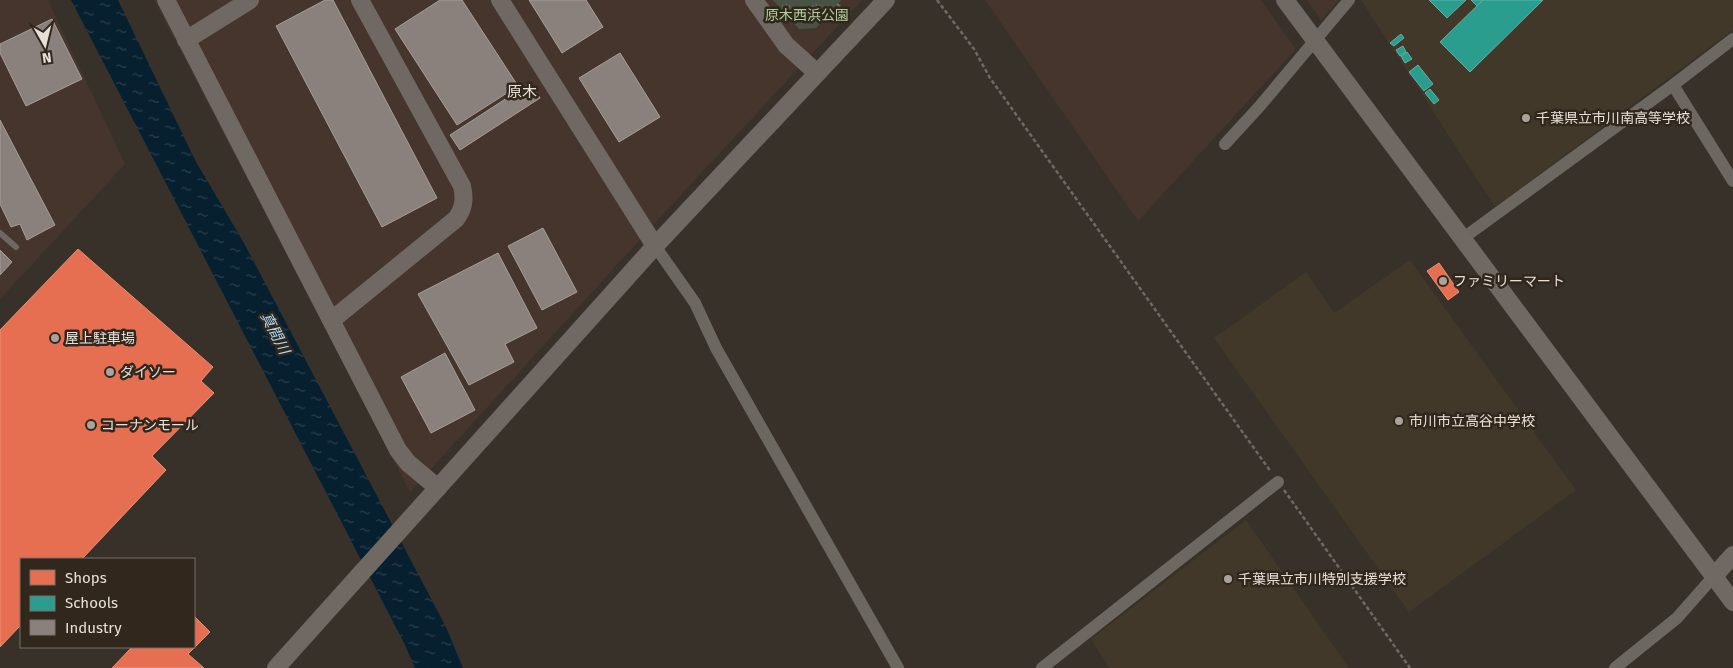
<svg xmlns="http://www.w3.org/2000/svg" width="1733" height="668" font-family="'Fira Sans','Noto Sans JP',sans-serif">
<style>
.industrial{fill:#46352d}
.education{fill:#413829}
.park{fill:url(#park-tufts)}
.water{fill:url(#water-ripples)}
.shops{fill:#e76f51;stroke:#e7917a}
.schools{fill:#2a9d8f;stroke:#63b1a5}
.industry{fill:#8a817c;stroke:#a69e98}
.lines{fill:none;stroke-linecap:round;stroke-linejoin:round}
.path{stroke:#6d6965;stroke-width:2.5;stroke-dasharray:4 2.5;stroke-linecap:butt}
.lane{stroke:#6d6762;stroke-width:6}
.street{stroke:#6d6762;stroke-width:12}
.secondary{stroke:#706862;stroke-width:18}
.poi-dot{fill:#a9a39c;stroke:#32271c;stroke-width:2}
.labels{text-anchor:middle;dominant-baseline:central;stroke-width:5;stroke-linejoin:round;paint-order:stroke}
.park-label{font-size:14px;fill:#aed09d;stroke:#32271c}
.poi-label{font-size:14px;fill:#e7e0d9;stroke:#32271c;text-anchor:start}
.neighbourhood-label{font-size:15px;fill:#e7e0d9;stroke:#32271c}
.water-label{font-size:15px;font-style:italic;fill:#add8f6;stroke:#32271c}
</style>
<defs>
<pattern id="park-tufts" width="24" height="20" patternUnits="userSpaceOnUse" patternTransform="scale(1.25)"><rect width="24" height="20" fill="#4a5343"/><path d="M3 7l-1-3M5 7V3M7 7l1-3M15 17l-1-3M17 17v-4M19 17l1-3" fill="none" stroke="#646b5e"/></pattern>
<pattern id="water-ripples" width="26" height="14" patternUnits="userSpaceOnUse" patternTransform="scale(1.25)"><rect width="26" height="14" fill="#07202f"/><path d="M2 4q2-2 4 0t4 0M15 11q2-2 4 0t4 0" fill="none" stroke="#2b404d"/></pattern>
</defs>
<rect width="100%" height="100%" fill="#37312a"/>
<g class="industrial">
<polygon points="0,0 48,0 125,164 0,299"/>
<polygon points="154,0 862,0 677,199 410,492"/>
<polygon points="985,0 1261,0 1296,49 1138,221"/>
<polygon points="1307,0 1339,0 1321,20"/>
</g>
<g class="education">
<polygon points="1361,0 1733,0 1733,30 1495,207"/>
<polygon points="1410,260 1576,490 1409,612 1214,338 1306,272 1334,313"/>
<polygon points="1246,520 1349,668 1109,668 1091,639"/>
</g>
<polygon class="park" points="773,0 841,0 816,28 799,29"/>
<polygon class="water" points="71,0 118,0 195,160 244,243 446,627 463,668 415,668 404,643"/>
<g class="shops">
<polygon points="78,249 213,367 201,381 214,393 152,456 166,470 82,559 21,559 21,625 0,647 0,330"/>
<polygon points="1439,263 1459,292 1448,300 1427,271"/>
<polygon points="194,616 210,632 188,654 204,668 112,668 132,647 194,647"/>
</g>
<g class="schools">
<polygon points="1429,0 1466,0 1447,18"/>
<polygon points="1471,0 1483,0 1477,6"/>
<polygon points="1483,0 1543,0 1470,72 1440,42"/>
<polygon points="1401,34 1404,38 1394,46 1390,43"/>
<polygon points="1403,46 1406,52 1400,56 1396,50"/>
<polygon points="1407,52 1412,59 1405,63 1401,56"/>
<polygon points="1418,65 1433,84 1424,91 1409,72"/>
<polygon points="1430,89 1439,100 1434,104 1425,93"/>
</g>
<g class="industry">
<polygon points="325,0 333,0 437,198 382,227 276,26"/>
<polygon points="440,0 462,0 518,86 457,125 395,29"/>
<polygon points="529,0 586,0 603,27 562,53"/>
<polygon points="52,19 82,79 26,106 0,53 0,44"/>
<polygon points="620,53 660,117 619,142 579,78"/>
<polygon points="530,83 540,98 460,150 450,135"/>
<polygon points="0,120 55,225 27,240 20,224 11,227 0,204"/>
<polygon points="543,228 577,292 542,310 508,246"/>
<polygon points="0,250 12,262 0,275"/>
<polygon points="498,253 537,328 505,344 514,362 469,385 418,294"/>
<polygon points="445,353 475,410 431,433 401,377"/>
</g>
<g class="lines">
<g class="path">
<polyline points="937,0 974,49 990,78 1271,472"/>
<polyline points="837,4 851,16"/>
<polyline points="1284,490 1410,668"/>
</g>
<polyline class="lane" points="0,233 16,247"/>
<g class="street">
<polyline points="1673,85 1733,181"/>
<polyline points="1225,144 1259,107 1349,0"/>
<polyline points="1462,239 1673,85 1733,39"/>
<polyline points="655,246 695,303 716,348 898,668"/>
<polyline points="1042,668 1278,482"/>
<polyline points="1615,668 1677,618 1714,576"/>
</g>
<g class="secondary">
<polyline points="166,0 398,450 408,463 438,488"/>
<polyline points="500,0 655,246"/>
<polyline points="754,0 786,45 817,73"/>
<polyline points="1285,0 1733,602"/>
<polyline points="186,40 250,0"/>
<path d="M332,320L456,219C464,208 465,199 462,186L360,0"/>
<polyline points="1714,576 1733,555"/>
<polyline points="276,668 655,246 886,0"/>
</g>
</g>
<g class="poi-dot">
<circle cx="1526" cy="118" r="5"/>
<circle cx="1443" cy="281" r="5"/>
<circle cx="55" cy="338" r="5"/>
<circle cx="110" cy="372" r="5"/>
<circle cx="1399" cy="421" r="5"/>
<circle cx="91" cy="425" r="5"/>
<circle cx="1228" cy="579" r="5"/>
</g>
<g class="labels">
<g class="park-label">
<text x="807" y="15">原木西浜公園</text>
</g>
<g class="poi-label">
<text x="1536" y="118">千葉県立市川南高等学校</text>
<text x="1453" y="281">ファミリーマート</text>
<text x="65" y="338">屋上駐車場</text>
<text x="120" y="372">ダイソー</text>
<text x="1409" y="421">市川市立高谷中学校</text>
<text x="101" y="425">コーナンモール</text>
<text x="1238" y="579">千葉県立市川特別支援学校</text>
</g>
<g class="neighbourhood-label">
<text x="522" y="92">原木</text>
</g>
<g class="water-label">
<text transform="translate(275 333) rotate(63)">真間川</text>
</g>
</g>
<rect x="20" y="558" width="175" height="90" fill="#32271c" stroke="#7a7168"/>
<rect x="30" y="570" width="25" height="15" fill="#e76f51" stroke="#7a7168"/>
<text x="65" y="583" font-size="15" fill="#e7e0d9">Shops</text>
<rect x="30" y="596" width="25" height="15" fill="#2a9d8f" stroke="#7a7168"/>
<text x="65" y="608" font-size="15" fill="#e7e0d9">Schools</text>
<rect x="30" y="620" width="25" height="15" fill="#8a817c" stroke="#7a7168"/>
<text x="65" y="633" font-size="15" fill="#e7e0d9">Industry</text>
<g transform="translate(45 45) rotate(172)" stroke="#32271c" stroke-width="4" paint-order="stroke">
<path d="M0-4L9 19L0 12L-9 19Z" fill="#e7e0d9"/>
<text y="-8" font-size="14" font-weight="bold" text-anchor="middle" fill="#e7e0d9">N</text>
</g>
</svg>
